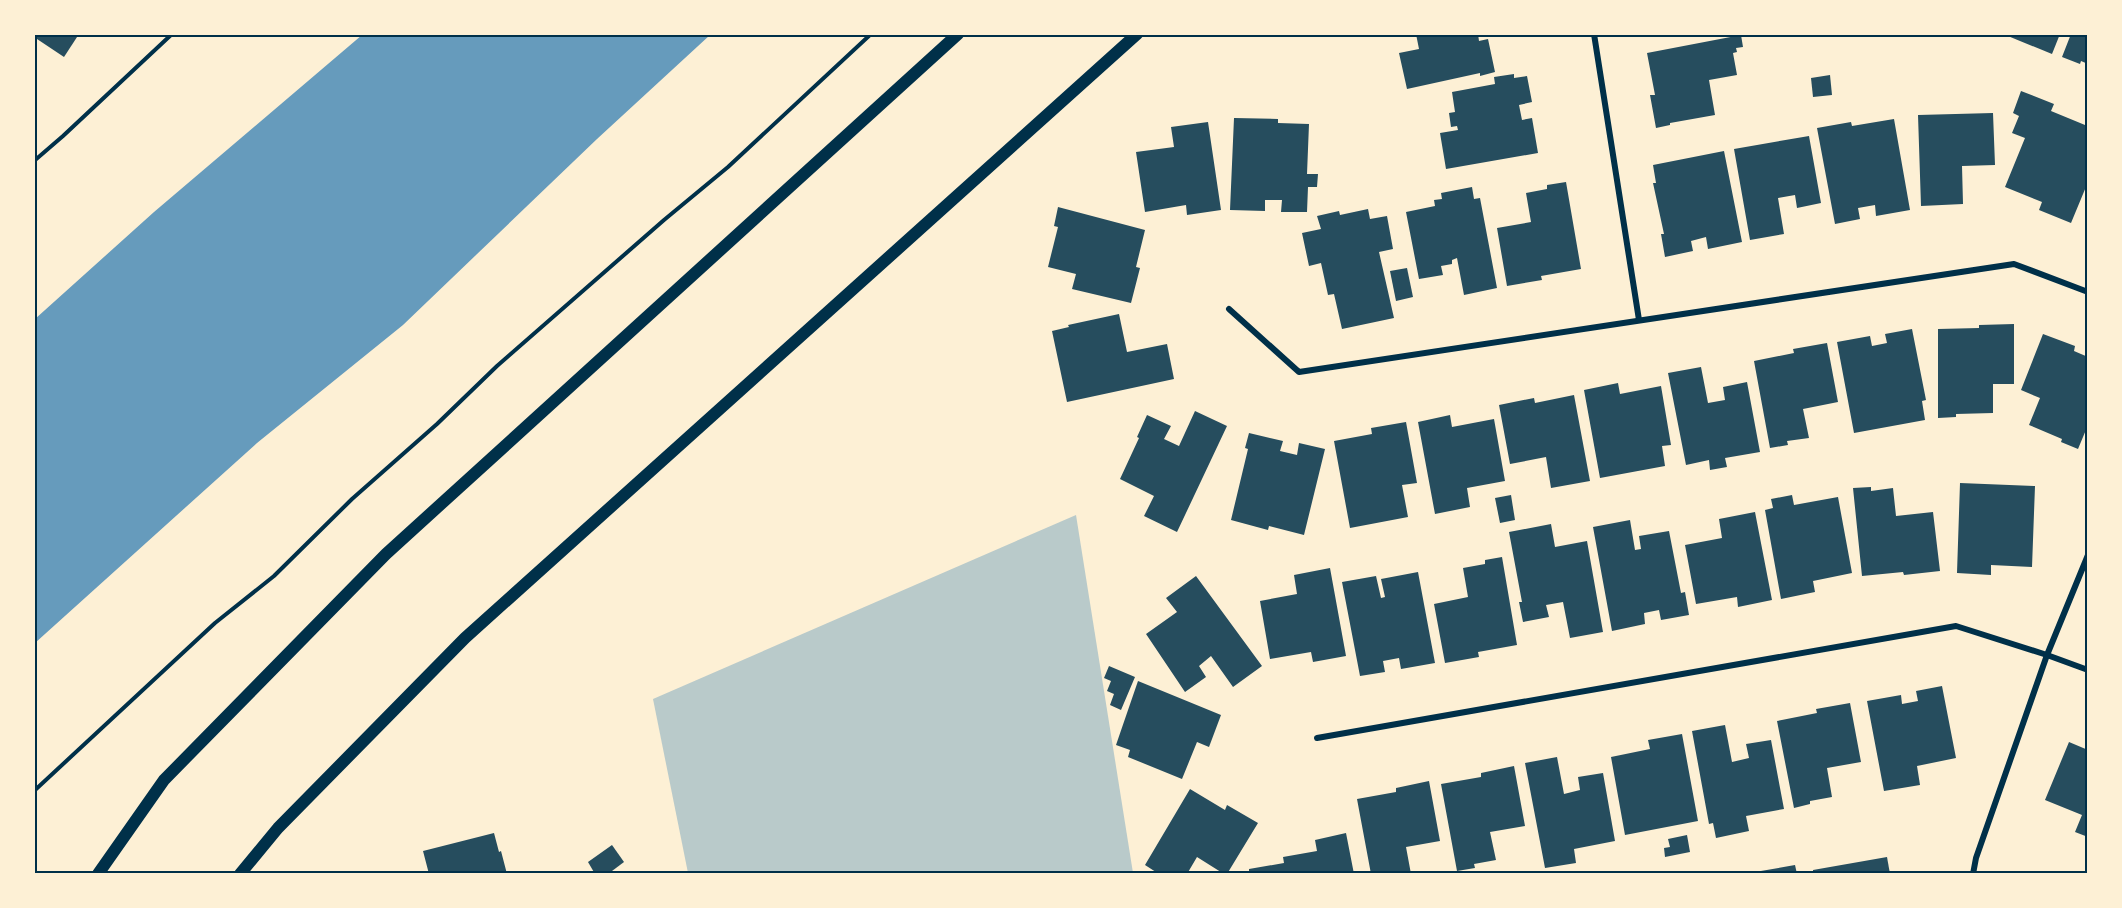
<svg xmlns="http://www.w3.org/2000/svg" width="2122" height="908" font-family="Figtree,sans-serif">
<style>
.green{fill:#b9caca}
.water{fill:#669bbc}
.building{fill:#264d5e}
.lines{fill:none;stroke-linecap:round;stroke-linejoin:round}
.path{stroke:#003049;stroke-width:4}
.minor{stroke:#003049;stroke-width:6}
.secondary{stroke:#003049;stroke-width:12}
.neatline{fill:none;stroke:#003049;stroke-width:2}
</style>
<rect width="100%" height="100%" fill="#fdf0d5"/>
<polygon class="green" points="1076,515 1133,873 688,873 653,699"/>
<polygon class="water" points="362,35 710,35 597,139 403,325 257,443 35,643 35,319 154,212"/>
<g class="building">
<polygon points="34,34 79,34 64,57 34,37"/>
<polygon points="1416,34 1478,34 1479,41 1488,39 1495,72 1480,76 1480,73 1407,89 1399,53 1419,49"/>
<polygon points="2003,34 2060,34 2052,54"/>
<polygon points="2071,34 2088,34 2088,64 2081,61 2080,64 2062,57"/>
<polygon points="1741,35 1743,47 1736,48 1737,52 1733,53 1737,75 1709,80 1715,115 1670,123 1670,125 1656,128 1650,95 1655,95 1647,53"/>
<polygon points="1514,74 1514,78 1527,76 1532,102 1519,105 1522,120 1532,118 1538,153 1446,169 1440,133 1458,130 1457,126 1451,127 1449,113 1455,112 1452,92 1495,84 1494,77"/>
<polygon points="1830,75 1832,95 1813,97 1811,78"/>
<polygon points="2021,91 2054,104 2051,111 2085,125 2088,119 2088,182 2071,223 2039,210 2042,202 2005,187 2025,138 2012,133 2019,116 2013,113"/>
<polygon points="1993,113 1995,165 1962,166 1963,204 1921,206 1918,115"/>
<polygon points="1234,118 1278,119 1278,123 1309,124 1307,174 1318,174 1317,187 1308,187 1307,212 1281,212 1282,200 1265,200 1265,211 1230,210"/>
<polygon points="1894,119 1910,210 1876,216 1875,205 1858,208 1860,219 1835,224 1817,128 1851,122 1852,126"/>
<polygon points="1208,122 1221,210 1187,215 1186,205 1145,212 1136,152 1174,147 1171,127"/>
<polygon points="1809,136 1821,203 1797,208 1795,195 1778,198 1784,234 1750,240 1734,149"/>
<polygon points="1724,151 1742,242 1708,249 1706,237 1691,241 1693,251 1665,257 1661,234 1664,234 1653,183 1656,183 1653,165"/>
<polygon points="1566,182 1581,269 1541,276 1542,280 1507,286 1497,228 1531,222 1526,193 1547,189 1547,185"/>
<polygon points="1472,187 1474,199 1480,198 1497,288 1464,295 1457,258 1452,260 1452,264 1441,266 1443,275 1419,279 1406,212 1435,206 1434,200 1442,199 1441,193"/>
<polygon points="1058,207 1145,230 1136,267 1140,268 1131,303 1072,289 1076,274 1048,267 1058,227 1054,226"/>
<polygon points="1368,209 1370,219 1387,216 1393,249 1379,252 1394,318 1342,329 1334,294 1328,295 1321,263 1309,266 1302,233 1321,229 1317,216 1339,211 1340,215"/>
<polygon points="1407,268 1413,297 1396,301 1390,271"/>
<polygon points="1119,314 1127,352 1167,344 1174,379 1067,402 1052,331 1069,327 1068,325"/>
<polygon points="2014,324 2014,384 1993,384 1993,413 1956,414 1956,417 1938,418 1938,329 1979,328 1979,325"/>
<polygon points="1912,329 1926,400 1922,401 1925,420 1854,433 1837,342 1870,336 1872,346 1887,343 1885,334"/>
<polygon points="2043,334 2075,346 2074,351 2088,357 2088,425 2078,449 2061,442 2062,439 2029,425 2040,398 2021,390"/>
<polygon points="1827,343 1838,402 1803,409 1809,438 1787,441 1788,445 1770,448 1754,361 1794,353 1793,349"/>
<polygon points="1701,367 1708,403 1725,400 1723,387 1747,382 1760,452 1725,458 1727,467 1710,470 1709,460 1686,465 1668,373"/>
<polygon points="1618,383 1620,394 1661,386 1671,445 1662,446 1665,466 1600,478 1584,390"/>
<polygon points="1574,395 1590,481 1551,488 1546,457 1510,464 1499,405 1534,398 1535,403"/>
<polygon points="1195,411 1227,426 1177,532 1144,516 1154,496 1120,479 1139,438 1137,437 1147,415 1171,426 1164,439 1179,446"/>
<polygon points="1450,415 1452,427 1494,419 1505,481 1467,488 1470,507 1435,514 1418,422"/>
<polygon points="1406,422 1417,483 1402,485 1408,517 1350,528 1334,441 1372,434 1371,428"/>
<polygon points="1249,433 1283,441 1280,451 1297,455 1299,443 1325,449 1304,535 1269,526 1268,530 1231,520 1248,449 1245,448"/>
<polygon points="1960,483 2035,486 2032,567 1991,565 1991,575 1957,573"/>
<polygon points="1871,487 1871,491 1893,488 1896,516 1933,512 1940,571 1904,575 1903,572 1862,576 1853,488"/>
<polygon points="1511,495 1515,520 1500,523 1495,498"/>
<polygon points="1792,495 1794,505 1838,497 1852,573 1813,581 1815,592 1781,599 1765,510 1773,508 1771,499"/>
<polygon points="1755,512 1772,600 1738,607 1737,597 1696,604 1685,545 1722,538 1719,519"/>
<polygon points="1630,520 1635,550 1641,549 1639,536 1669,531 1681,593 1685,592 1689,615 1661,620 1659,610 1644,613 1645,624 1612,631 1593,527"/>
<polygon points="1551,524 1555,547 1587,541 1603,632 1570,638 1563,602 1546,605 1549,617 1523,622 1519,602 1522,602 1509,532"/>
<polygon points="1502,557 1517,645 1478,652 1479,657 1445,663 1434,604 1468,597 1463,568 1485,564 1485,560"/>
<polygon points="1330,568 1346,656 1313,662 1311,652 1270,659 1260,601 1297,594 1294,575"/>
<polygon points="1418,572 1435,663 1401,669 1399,658 1383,661 1385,672 1360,676 1342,582 1376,576 1381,598 1385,597 1381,579"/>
<polygon points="1196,576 1262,666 1233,687 1211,656 1199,666 1206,677 1185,692 1146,634 1177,612 1166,598"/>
<polygon points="1109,666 1135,677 1121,710 1110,705 1114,694 1107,691 1111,681 1104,678"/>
<polygon points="1138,681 1221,715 1209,747 1197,742 1182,779 1128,757 1130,750 1116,745"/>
<polygon points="1942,686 1956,758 1917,766 1920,785 1884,791 1867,701 1901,695 1902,704 1918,701 1916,691"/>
<polygon points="1850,703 1861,762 1827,768 1832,797 1810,801 1810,804 1794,808 1777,721 1817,713 1816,709"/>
<polygon points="1725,725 1732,762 1749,758 1746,744 1771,740 1784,809 1746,816 1749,831 1716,838 1713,823 1709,824 1692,731"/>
<polygon points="1682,734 1698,821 1625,835 1611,757 1650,749 1648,740"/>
<polygon points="2069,742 2088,750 2088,837 2075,832 2082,815 2045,800"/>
<polygon points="1557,757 1564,794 1580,790 1578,777 1603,773 1615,841 1574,849 1576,863 1545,868 1525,763"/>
<polygon points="1514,766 1525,826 1490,832 1496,860 1474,864 1475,868 1457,871 1441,784 1481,777 1481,773"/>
<polygon points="1429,781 1440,841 1406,847 1411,874 1371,874 1357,799 1396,792 1396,788"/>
<polygon points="1190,789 1225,810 1227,805 1258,823 1227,874 1224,874 1197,857 1187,874 1168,874 1164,872 1159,874 1145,865"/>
<polygon points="494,833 499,852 501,851 507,874 429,874 423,851"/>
<polygon points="1346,833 1354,874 1249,874 1249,869 1284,863 1283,857 1317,851 1315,840"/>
<polygon points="1687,835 1690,852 1665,857 1664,848 1670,847 1668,839"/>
<polygon points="612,845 624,862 608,874 595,874 588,862"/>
<polygon points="1887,857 1890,874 1813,874 1813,870"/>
<polygon points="1795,865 1797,874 1755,874 1755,872"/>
</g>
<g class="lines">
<g class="path">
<polyline points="34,161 63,136 172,34"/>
<polyline points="34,791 215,623 274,576 352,499 437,424 497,366 664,220 728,167 871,34"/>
</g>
<g class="minor">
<polyline points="1594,34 1639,320"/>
<polyline points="1229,309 1299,372 2014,264 2088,292"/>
<polyline points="1317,738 1956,626 2047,655 2088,670"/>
<polyline points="1973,874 1976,858 2047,655 2088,555"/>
</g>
<g class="secondary">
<polyline points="98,874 164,780 386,554 958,34"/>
<polyline points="240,874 278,828 465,638 1137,34"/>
</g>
</g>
<rect width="2122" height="908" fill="none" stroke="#fdf0d5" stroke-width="72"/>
<rect x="36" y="36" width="2050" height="836" class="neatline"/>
</svg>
